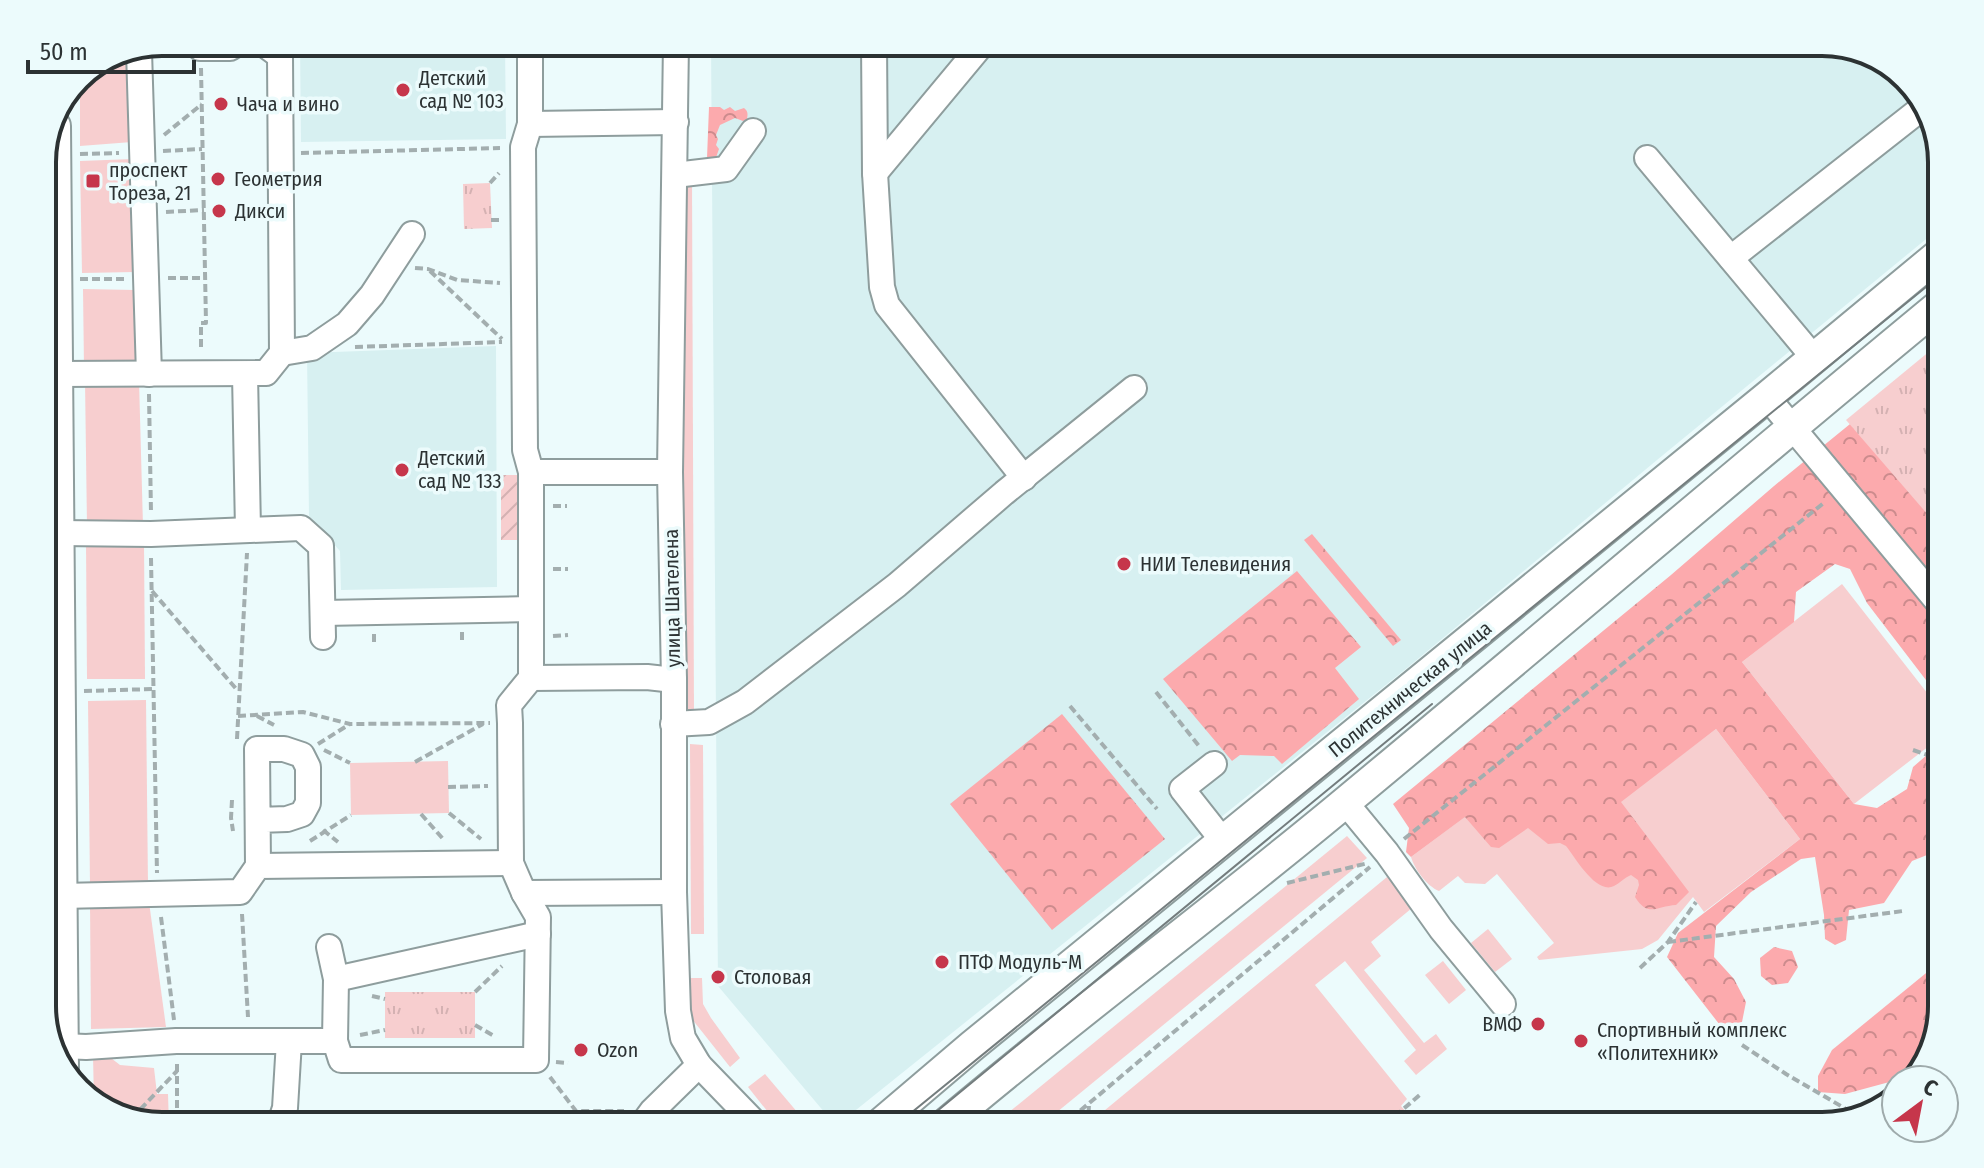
<svg xmlns="http://www.w3.org/2000/svg" width="1984" height="1168" font-family="'Fira Sans Condensed',sans-serif">
<style>
.built{fill:#d7f0f1}
.grass{fill:#f7cecf}
.forest{fill:url(#forest-crowns)}
.park{fill:url(#park-tufts)}
.garden{fill:url(#garden-furrows)}
.lines{fill:none;stroke-linecap:round;stroke-linejoin:round}
.minor-casing{stroke:#8e9d9d;stroke-width:28}
.major-casing{stroke:#8e9d9d;stroke-width:34}
.path{stroke:#a3aeaf;stroke-width:4;stroke-dasharray:8 4;stroke-linecap:butt}
.minor{stroke:#fff;stroke-width:24}
.major{stroke:#fff;stroke-width:30}
.tram{stroke:#747d7e;stroke-width:2}
.poi-dot{fill:#c6364b;stroke:#ecfbfc;stroke-width:3}
.labels{text-anchor:middle;dominant-baseline:central;stroke-width:7;stroke-linejoin:round;paint-order:stroke}
.poi-label{font-size:20px;fill:#2c3233;stroke:#ecfbfc;text-anchor:start}
.street-label{font-size:20px;fill:#2c3233;stroke:#ecfbfc}
.rim{fill:none;stroke:#2c3233;stroke-width:4}
</style>
<defs>
<pattern id="forest-crowns" width="20" height="18" patternUnits="userSpaceOnUse" patternTransform="scale(2)"><rect width="20" height="18" fill="#fcaaad"/><path d="M2 6a3 3 0 1 1 6 0M12 15a3 3 0 1 1 6 0" fill="none" stroke="#cc8b8d"/></pattern>
<pattern id="park-tufts" width="24" height="20" patternUnits="userSpaceOnUse" patternTransform="scale(2)"><rect width="24" height="20" fill="#f7cecf"/><path d="M3 7l-1-3M5 7V3M7 7l1-3M15 17l-1-3M17 17v-4M19 17l1-3" fill="none" stroke="#d4b1b2"/></pattern>
<pattern id="garden-furrows" width="10" height="10" patternUnits="userSpaceOnUse" patternTransform="scale(2)"><rect width="10" height="10" fill="#f7cecf"/><path d="M-1 1l2-2M0 10L10 0M9 11l2-2" fill="none" stroke="#d4b1b2"/></pattern>
</defs>
<rect width="100%" height="100%" fill="#ecfbfc"/>
<g class="built">
<polygon points="300,42 505,42 506,139 301,142"/>
<polygon points="711,42 1822,42 1883,58 1926,101 1942,154 1942,226 1657,460 1407,668 836,1126 718,986"/>
<polygon points="496,346 497,587 341,590 340,551 309,516 307,353"/>
</g>
<g class="grass">
<polygon points="129,55 132,142 80,146 80,76"/>
<polygon points="133,159 135,272 82,273 80,161"/>
<polygon points="692,180 694,716 683,710 680,703 684,182"/>
<polygon points="83,289 135,290 136,368 84,368"/>
<polygon points="139,380 143,526 87,526 85,381"/>
<polygon points="86,542 144,542 145,679 87,679"/>
<polygon points="1842,584 1942,712 1942,736 1854,804 1742,662"/>
<polygon points="146,700 148,885 90,886 88,701"/>
<path d="M1716,729L1800,839L1704,912L1693,897L1658,940L1642,949L1539,960L1537,957L1554,943L1497,874L1485,884L1465,883L1458,876L1439,891C1427,886 1415,870 1411,857L1529,769L1620,801Z"/>
<polygon points="690,744 703,745 704,934 691,934"/>
<polygon points="448,761 449,813 351,815 350,763"/>
<polygon points="1347,836 1367,858 1040,1126 992,1126"/>
<polygon points="1387,877 1412,908 1371,942 1381,956 1364,970 1424,1043 1436,1034 1447,1049 1416,1075 1404,1061 1416,1050 1345,961 1315,985 1407,1099 1401,1106 1418,1126 1073,1126 1080,1119 1093,1120"/>
<polygon points="90,902 149,902 166,1027 91,1029"/>
<polygon points="1488,929 1512,959 1495,972 1471,943"/>
<polygon points="1443,961 1466,990 1449,1004 1425,975"/>
<polygon points="690,978 702,978 703,1004 711,1018 740,1058 730,1067 692,1019 690,1006"/>
<polygon points="93,1055 107,1055 120,1065 154,1068 157,1094 168,1094 169,1126 162,1126 101,1110 94,1102"/>
<polygon points="765,1074 809,1126 779,1126 748,1087"/>
</g>
<g class="forest">
<path d="M709,107H720L724,110L730,107L735,111L744,108C748,111 748,114 747,119L743,121L735,118L720,125L716,135L718,139L716,145L719,149L714,163L707,158Z"/>
<path d="M1942,349V701L1867,603L1850,569L1835,564L1796,592L1794,622L1742,662L1854,804L1877,808L1907,789L1913,767L1942,742V849L1912,861L1884,903L1849,910L1846,940L1835,945L1825,939L1824,915L1815,857L1801,859L1751,892L1716,926L1714,957L1734,979L1746,1002L1742,1022L1723,1029L1667,957L1678,933L1800,839L1716,729L1621,802L1689,892L1676,905C1657,906 1648,918 1635,897L1639,885L1638,880L1631,875C1624,878 1620,883 1614,886C1597,895 1576,859 1566,846L1560,843L1548,844L1528,828L1499,848L1491,847L1465,817L1411,857L1406,852L1409,828L1393,804L1671,575L1774,486Z"/>
<polygon points="1312,534 1401,640 1393,646 1304,540"/>
<polygon points="1297,571 1361,647 1335,668 1359,699 1282,764 1274,756 1240,755 1232,761 1163,679"/>
<polygon points="1062,714 1165,839 1052,930 950,804"/>
<polygon points="1774,947 1792,951 1798,967 1788,983 1772,985 1761,976 1760,958"/>
<polygon points="1942,960 1942,1007 1926,1067 1919,1074 1845,1094 1818,1092 1818,1076 1832,1050"/>
</g>
<g class="park">
<polygon points="490,183 492,228 464,229 463,184"/>
<polygon points="1942,341 1942,531 1846,420"/>
<rect x="385" y="992" width="90" height="46"/>
</g>
<rect class="garden" x="501" y="475" width="23" height="65"/>
<g class="lines">
<g class="minor-casing">
<g id="minor">
<polyline points="530,42 530,124 676,122"/>
<polyline points="676,42 670,472 674,680 674,892 678,1011 683,1038 699,1065 758,1126"/>
<polyline points="874,42 875,173 882,287 887,305 1024,478"/>
<polyline points="200,48 230,48 239,42"/>
<polyline points="139,51 149,374"/>
<polyline points="530,124 523,147 525,450 531,472"/>
<polyline points="1647,158 1814,358"/>
<polyline points="875,173 984,42"/>
<polyline points="675,175 726,169 753,131"/>
<polyline points="1731,258 1927,104"/>
<polyline points="282,353 312,348 347,324 372,295 412,234"/>
<polyline points="57,374 266,373 282,353 280,56 261,42"/>
<polyline points="245,374 248,530"/>
<polyline points="1767,397 1942,607"/>
<polyline points="59,533 151,534 301,528 321,546 323,637"/>
<polyline points="323,613 531,609"/>
<polyline points="531,678 647,677 674,680"/>
<polyline points="673,724 709,722 745,702 897,585 1004,493 1134,388"/>
<polyline points="1214,764 1182,789 1223,841"/>
<polyline points="1345,802 1387,853 1441,929 1503,1004"/>
<polyline points="258,820 287,819 302,814 308,803 308,767 302,755 284,749 257,749 258,866"/>
<polyline points="524,893 674,892"/>
<polyline points="61,896 240,892 258,866 511,863"/>
<polyline points="329,947 336,979 335,1041 341,1060 536,1060 538,917 524,893 511,863 510,723 509,705 531,678 531,472 670,472"/>
<polyline points="336,979 538,934"/>
<polyline points="63,1046 86,1047 176,1041 335,1041"/>
<polyline points="279,1126 285,1108 289,1041"/>
<polyline points="641,1126 652,1111 699,1065"/>
</g>
</g>
<g class="major-casing">
<g id="major">
<polyline points="55,126 63,1071"/>
<polyline points="878,1126 972,1046 1767,397 1942,252"/>
<path d="M943,1126C1075,1014 1215,911 1348,800C1547,635 1743,467 1942,303"/>
</g>
</g>
<g class="path">
<polyline points="160,49 179,48"/>
<polyline points="201,68 206,323 201,323 201,350"/>
<polyline points="164,135 202,104"/>
<polyline points="163,151 202,149"/>
<polyline points="301,153 500,148"/>
<polyline points="80,154 119,153"/>
<polyline points="490,183 499,173"/>
<polyline points="166,212 204,210"/>
<polyline points="491,220 501,220"/>
<polyline points="415,268 428,269 457,280 500,283"/>
<polyline points="430,271 502,339"/>
<polyline points="168,278 205,278"/>
<polyline points="80,279 124,279"/>
<polyline points="355,347 502,342"/>
<polyline points="149,394 151,513"/>
<polyline points="553,506 567,506"/>
<polyline points="151,558 157,873"/>
<polyline points="553,569 568,569"/>
<polyline points="152,591 238,691"/>
<polyline points="462,632 462,643"/>
<polyline points="374,634 374,644"/>
<polyline points="553,636 568,635"/>
<polyline points="84,691 153,689"/>
<polyline points="1156,692 1199,746"/>
<polyline points="1070,706 1157,809"/>
<polyline points="238,716 303,712 350,724 490,723"/>
<polyline points="257,716 274,725"/>
<polyline points="237,739 247,553"/>
<polyline points="318,744 350,724"/>
<polyline points="324,750 350,763"/>
<polyline points="1913,750 1942,760"/>
<polyline points="415,762 483,724"/>
<polyline points="448,787 488,786"/>
<polyline points="232,800 231,818 233,831"/>
<polyline points="449,813 481,839"/>
<polyline points="421,814 444,840"/>
<polyline points="323,830 338,842"/>
<polyline points="1404,839 1825,502"/>
<polyline points="310,841 351,815"/>
<polyline points="1287,883 1368,863"/>
<polyline points="242,914 248,1017"/>
<polyline points="161,917 174,1020"/>
<polyline points="1668,942 1903,911"/>
<polyline points="1640,968 1668,942 1696,902"/>
<polyline points="475,992 502,966"/>
<polyline points="372,996 385,999"/>
<polyline points="475,1025 494,1036"/>
<polyline points="360,1035 385,1030"/>
<polyline points="1742,1045 1786,1074 1858,1116"/>
<polyline points="556,1062 568,1063"/>
<polyline points="177,1064 177,1126"/>
<polyline points="550,1077 576,1111 624,1111"/>
<polyline points="86,1086 95,1103"/>
<polyline points="576,1111 581,1126"/>
<polyline points="132,1118 177,1071"/>
<polyline points="1386,1124 1422,1093"/>
<polyline points="1062,1126 1370,867"/>
<polyline points="1088,1126 1089,1104"/>
</g>
<use href="#minor" class="minor"/>
<use href="#major" class="major"/>
<g class="tram">
<polyline points="895,1126 1942,274"/>
<polyline points="919,1126 1432,704"/>
</g>
</g>
<g class="poi-dot">
<circle cx="403" cy="90" r="8"/>
<circle cx="221" cy="104" r="8"/>
<circle cx="218" cy="179" r="8"/>
<rect x="85" y="173" width="16" height="16" rx="4"/>
<circle cx="219" cy="211" r="8"/>
<circle cx="402" cy="470" r="8"/>
<circle cx="1124" cy="564" r="8"/>
<circle cx="942" cy="962" r="8"/>
<circle cx="718" cy="977" r="8"/>
<circle cx="1538" cy="1024" r="8"/>
<circle cx="1581" cy="1041" r="8"/>
<circle cx="581" cy="1050" r="8"/>
</g>
<g class="labels">
<g class="poi-label">
<text x="419" y="78">Детский<tspan x="419" dy="23">сад № 103</tspan></text>
<text x="237" y="104">Чача и вино</text>
<text x="109" y="170">проспект<tspan x="109" dy="23">Тореза, 21</tspan></text>
<text x="234" y="179">Геометрия</text>
<text x="235" y="211">Дикси</text>
<text x="418" y="458">Детский<tspan x="418" dy="23">сад № 133</tspan></text>
<text x="1140" y="564">НИИ Телевидения</text>
<text x="958" y="962">ПТФ Модуль-М</text>
<text x="734" y="977">Столовая</text>
<text x="1522" y="1024" text-anchor="end">ВМФ</text>
<text x="1597" y="1030">Спортивный комплекс<tspan x="1597" dy="23">«Политехник»</tspan></text>
<text x="597" y="1050">Ozon</text>
</g>
<g class="street-label">
<text transform="translate(672 598) rotate(-91)">улица Шателена</text>
<text transform="translate(1410 689) rotate(-39)">Политехническая улица</text>
</g>
</g>
<path d="M0 0H1984V1168H0ZM162 56H1822A106 106 0 0 1 1928 162V1006A106 106 0 0 1 1822 1112H162A106 106 0 0 1 56 1006V162A106 106 0 0 1 162 56Z" fill="#ecfbfc" fill-rule="evenodd"/>
<path class="rim" d="M162 56H1822A106 106 0 0 1 1928 162V1006A106 106 0 0 1 1822 1112H162A106 106 0 0 1 56 1006V162A106 106 0 0 1 162 56Z"/>
<g transform="translate(1920 1104) rotate(32)"><circle r="38" fill="#ecfbfc" stroke="#9fabac" stroke-width="2"/>
<path d="M0-6L14 30L0 20L-14 30Z" fill="#c6364b"/>
<text y="-12" font-size="22" font-weight="bold" text-anchor="middle" fill="#2c3233">С</text>
</g>
<path d="M28 60v12h166v-12" fill="none" stroke="#2c3233" stroke-width="4"/>
<text x="40" y="60" font-size="24" fill="#2c3233" stroke="#ecfbfc" stroke-width="6" paint-order="stroke">50 m</text>
</svg>
